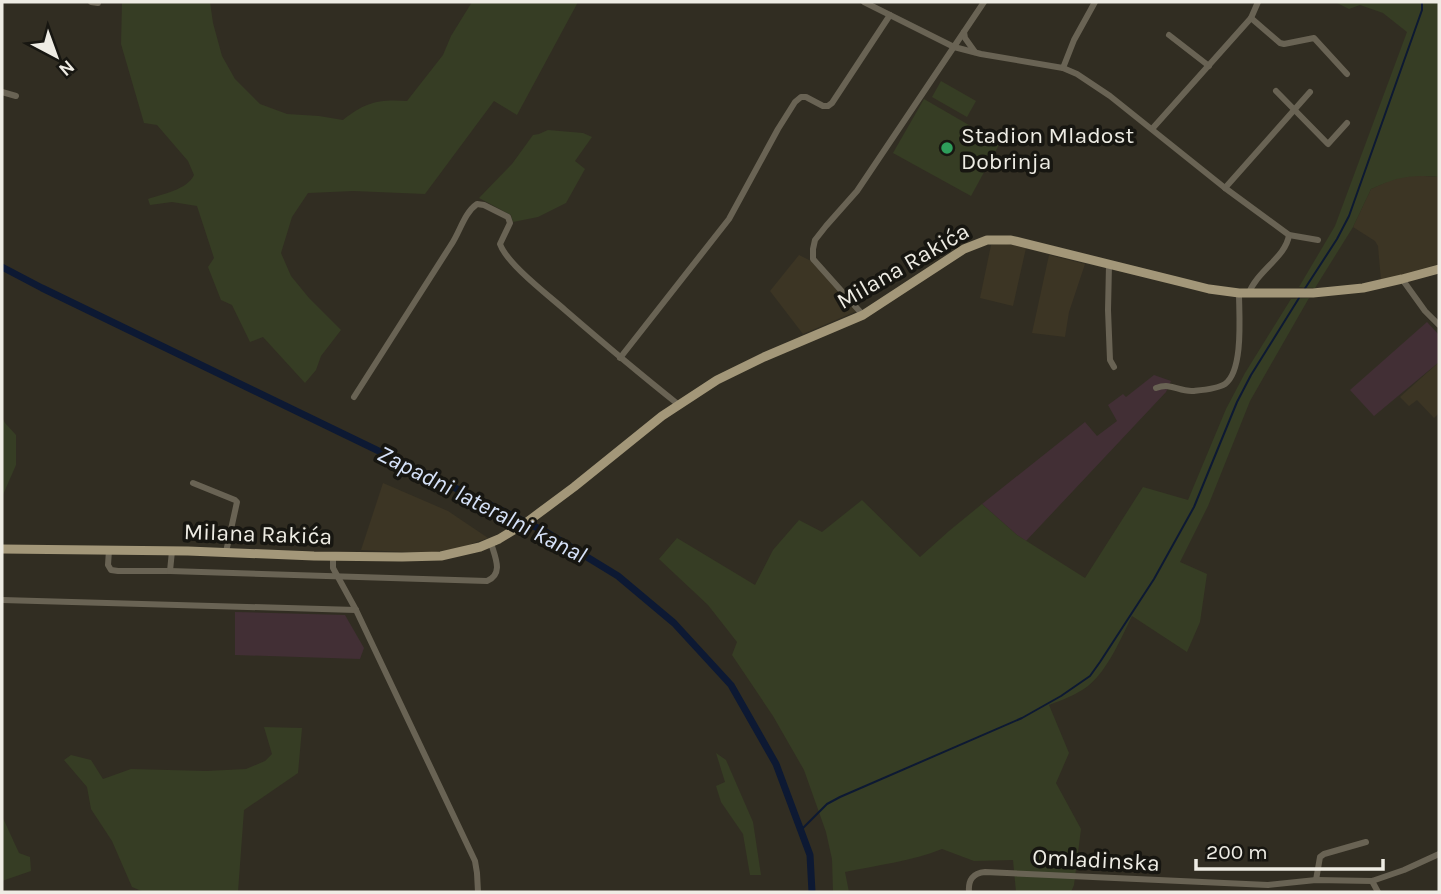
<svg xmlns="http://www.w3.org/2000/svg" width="1441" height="894" font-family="Karla,sans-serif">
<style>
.built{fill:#3c3524}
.industrial{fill:#422f35}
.green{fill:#363d24}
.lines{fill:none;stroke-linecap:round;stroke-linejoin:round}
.stream{stroke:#0d1933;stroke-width:2}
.canal{stroke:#0d1933;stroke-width:7}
.minor{stroke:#696354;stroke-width:6}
.primary{stroke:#a39779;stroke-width:9}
.leisure-dot{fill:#2e9e5b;stroke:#171611;stroke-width:2.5}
.labels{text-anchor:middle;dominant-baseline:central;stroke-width:7;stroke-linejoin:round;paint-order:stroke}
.poi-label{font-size:23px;fill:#eeece4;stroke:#171611;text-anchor:start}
.street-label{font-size:23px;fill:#eeece4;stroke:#171611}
.water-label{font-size:24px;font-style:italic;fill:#d6e2f9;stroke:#171611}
</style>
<rect width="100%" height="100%" fill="#312d22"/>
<g class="built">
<polygon points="1410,175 1439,177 1439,264 1381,281 1378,246 1375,241 1353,227 1371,189 1395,178"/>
<polygon points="1007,244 1026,248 1013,306 980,298 991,245"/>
<polygon points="799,255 811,261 857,311 803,334 770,291"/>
<polygon points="1049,255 1085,264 1069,312 1065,337 1032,333"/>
<polygon points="1439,362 1439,413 1434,418 1417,400 1409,406 1400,397"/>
<polygon points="383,483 448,511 488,538 463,547 431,553 361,550"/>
</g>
<g class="industrial">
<polygon points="1427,322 1439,335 1439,362 1374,416 1350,390"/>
<polygon points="1154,375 1171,381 1166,392 1026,541 1017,535 982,504 1085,422 1097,436 1117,421 1108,405 1123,394 1126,397"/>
<polygon points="235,612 345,615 364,648 360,659 235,655"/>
</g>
<g class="green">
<path d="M122,2H210L213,23L222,56L235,79L260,104L287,114L319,116L343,120C365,102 379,99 407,101L443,55L451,36L472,2H578L517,115L494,101L425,194L353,191L308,193L292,217L281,253L291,276L309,298L341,330L321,356L316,370L305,383L263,337L250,342L232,305L221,300L208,267L214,258L197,206L172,202L150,205L148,199C162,194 187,190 194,175L188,161L157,125L144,123L121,44Z"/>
<path d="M1335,2H1439V177C1412,174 1396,177 1371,189L1353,227L1315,288L1299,287L1335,226L1407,32L1383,13L1360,5L1349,9Z"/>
<polygon points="941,81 976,101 967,117 932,97"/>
<polygon points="924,99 1000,143 971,196 893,153"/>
<polygon points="548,130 583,133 592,137 575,161 585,169 566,203 538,217 513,222 511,215 479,198 512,164 533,135 539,134"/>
<path d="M1309,298L1250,401L1208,506L1180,562L1207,574L1200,622L1187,652L1132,616C1121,638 1108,670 1088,686C1076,695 1062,700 1049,705L1069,753L1056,783L1081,829L1074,885L1071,892H1016L1013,860L974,861L942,849C912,861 878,865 845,872L849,892H833L832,859L826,832L804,770L773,716L732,655L737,642L708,605L659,559L677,538L755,585L773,550L799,520L822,532L862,500L920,557L949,531L982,504L1017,535L1085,578L1143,487L1188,500L1226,409L1245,373L1291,299Z"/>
<polygon points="2,417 5,423 16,435 16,465 2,497"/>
<polygon points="264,727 302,728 298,773 244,810 238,892 144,892 132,887 112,841 91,809 87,787 64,760 71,755 91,760 103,779 131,769 206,771 246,769 265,761 272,754"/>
<polygon points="716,753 726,760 753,822 761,875 750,875 743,834 721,802 716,786 725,782"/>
<polygon points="2,816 19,853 30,857 31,871 2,881"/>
</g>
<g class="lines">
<g class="stream">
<polyline points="1304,290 1337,239 1349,216 1422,10 1422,2"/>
<polyline points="801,830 827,804 840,797 1022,718 1061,696 1090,676 1100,662 1154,579 1194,507 1237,402 1251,375 1299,298"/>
</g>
<polyline class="canal" points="2,267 42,288 546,532 618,576 674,623 731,685 776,764 810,855 812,892"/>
<g class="minor">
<polyline points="91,2 98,3"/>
<polyline points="864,2 954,47 981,54 1063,68 1077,74 1110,96 1225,188 1289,235 1318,240"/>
<polyline points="1251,18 1280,43 1284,44 1314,38 1347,74"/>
<polyline points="964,32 965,38 975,52"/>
<polyline points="1169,35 1209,66"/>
<polyline points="1063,68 1074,40 1095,2"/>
<polyline points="1276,91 1328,144 1347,123"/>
<polyline points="2,92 16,96"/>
<polyline points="1152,129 1251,18 1258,2"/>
<polyline points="1225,188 1310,92"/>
<polyline points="1109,265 1108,310 1110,360 1114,367"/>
<polyline points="1402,279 1425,311 1439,325"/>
<path d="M1249,293C1257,271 1286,257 1289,235"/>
<polyline points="863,315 813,259 813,249 815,240 826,226 857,191 984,2"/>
<polyline points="620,358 729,219 778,129 795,102 801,97 806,97 823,106 828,106 832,103 890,15"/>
<path d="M1156,388C1172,382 1178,392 1193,391C1203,390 1217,389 1225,384C1244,370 1239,314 1239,293"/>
<path d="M354,397C386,346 419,296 451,245C460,232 464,213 477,204L484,205L508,217L510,223L500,244C507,264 548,295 565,310C602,342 640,374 679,405"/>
<polyline points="193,483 235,500 237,502 226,552"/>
<path d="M109,550L108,565L111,570L118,571H170L487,581C504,574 495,557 491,543"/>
<polyline points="333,556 333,568 356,610 475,861 477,873 478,892"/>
<polyline points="170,571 172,551"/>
<polyline points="2,600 356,610"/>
<polyline points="1316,880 1320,857 1324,854 1366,842"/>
<polyline points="1372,881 1378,892"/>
<path d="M969,892C968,880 973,873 985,872L1268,885L1316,880L1372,881L1404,870L1439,854"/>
</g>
<polyline class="primary" points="2,549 188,551 314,556 402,557 441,556 480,547 499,539 527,522 574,487 662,416 717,380 764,357 863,315 964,249 987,240 1011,240 1177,281 1209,289 1239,293 1313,293 1363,288 1402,279 1439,269"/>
</g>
<circle class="leisure-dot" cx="947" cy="148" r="7"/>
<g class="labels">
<g class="poi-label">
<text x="961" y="135">Stadion Mladost<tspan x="961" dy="26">Dobrinja</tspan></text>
</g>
<g class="street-label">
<text transform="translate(903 266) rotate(-30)">Milana Rakića</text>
<text transform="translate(258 534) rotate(2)">Milana Rakića</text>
<text transform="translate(1096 860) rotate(3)">Omladinska</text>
</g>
<g class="water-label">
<text transform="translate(482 504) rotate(27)">Zapadni lateralni kanal</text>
</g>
</g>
<rect width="1441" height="894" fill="none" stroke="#eeece4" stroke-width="7"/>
<g transform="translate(56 56) rotate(139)" stroke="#171611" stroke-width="5" paint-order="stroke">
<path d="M0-5L12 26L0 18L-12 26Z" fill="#eeece4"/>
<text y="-10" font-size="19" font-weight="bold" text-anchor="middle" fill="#eeece4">N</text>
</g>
<path d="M1196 859v10h187v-10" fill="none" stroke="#eeece4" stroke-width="3.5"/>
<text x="1206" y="859" font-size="21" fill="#eeece4" stroke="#171611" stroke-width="5" paint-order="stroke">200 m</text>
</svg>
